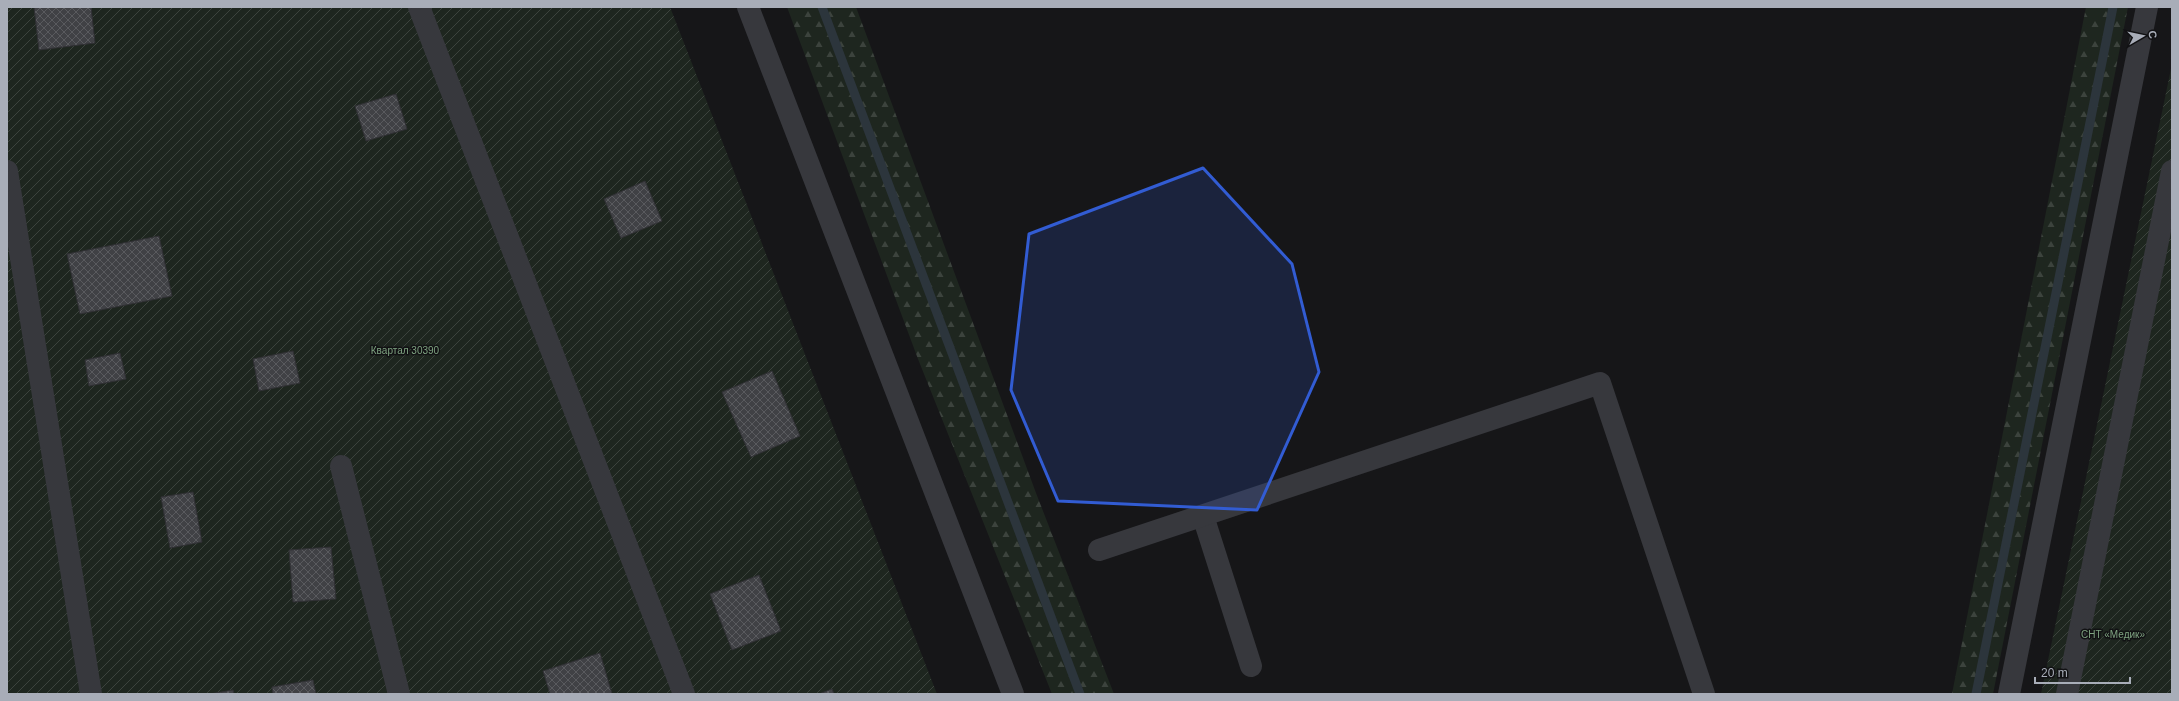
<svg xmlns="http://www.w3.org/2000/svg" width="2179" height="701" font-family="Helvetica,sans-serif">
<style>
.forest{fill:url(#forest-firs)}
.garden{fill:url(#garden-furrows)}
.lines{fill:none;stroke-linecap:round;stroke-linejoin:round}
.stream{stroke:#2c353c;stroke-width:9}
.building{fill:url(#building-cross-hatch);stroke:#303034}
.minor{stroke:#37383d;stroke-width:22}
.marked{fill:#325cd3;fill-opacity:0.2;stroke:#325cd3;stroke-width:3;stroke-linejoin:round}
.labels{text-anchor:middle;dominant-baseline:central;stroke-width:3;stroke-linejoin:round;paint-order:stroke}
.park-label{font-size:10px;fill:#7fa381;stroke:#111113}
</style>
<defs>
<pattern id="forest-firs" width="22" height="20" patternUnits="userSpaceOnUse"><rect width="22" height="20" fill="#1e261f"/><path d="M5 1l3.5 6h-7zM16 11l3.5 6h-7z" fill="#3c433d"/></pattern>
<pattern id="garden-furrows" width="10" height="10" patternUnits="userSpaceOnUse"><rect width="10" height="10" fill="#1e261f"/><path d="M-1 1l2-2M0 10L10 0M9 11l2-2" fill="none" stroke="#3c433d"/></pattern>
<pattern id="building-cross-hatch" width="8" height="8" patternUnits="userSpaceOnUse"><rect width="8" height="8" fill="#404145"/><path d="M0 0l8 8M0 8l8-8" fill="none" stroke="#595a5e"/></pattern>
</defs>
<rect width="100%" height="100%" fill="#161618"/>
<g class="forest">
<polygon points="787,7 856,7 1036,493 1114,694 1052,694 918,359"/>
<polygon points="2086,7 2128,7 1993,694 1952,694"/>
</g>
<g class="garden">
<polygon points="7,7 670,7 937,694 7,694"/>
<polygon points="2172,64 2172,694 2041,694"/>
</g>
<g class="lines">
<g class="stream">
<polyline points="822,7 1080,694"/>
<polyline points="1976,694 2113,7"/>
</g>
</g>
<g class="building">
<polygon points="34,7 91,7 95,43 39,50"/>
<polygon points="396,94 407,129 366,141 355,106"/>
<polygon points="645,181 662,221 621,238 604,199"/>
<polygon points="159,236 172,296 80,314 67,254"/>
<polygon points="293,351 300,383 259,391 253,359"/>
<polygon points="120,353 126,379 89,386 85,360"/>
<polygon points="772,371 800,436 751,457 722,392"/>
<polygon points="193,492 202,542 170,548 161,497"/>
<polygon points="331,547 336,599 293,602 289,550"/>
<polygon points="759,575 781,631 732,650 710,594"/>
<polygon points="600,653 612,694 550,694 543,671"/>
<polygon points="313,680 316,694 273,694 272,687"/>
<polygon points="832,689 834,694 819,694"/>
<polygon points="233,690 234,694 210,694"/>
</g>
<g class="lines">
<g class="minor">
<polyline points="419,7 684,694"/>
<polyline points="748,7 1013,694"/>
<polyline points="7,171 91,694"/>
<polyline points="341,466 399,694"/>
<polyline points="1203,516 1251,666"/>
<polyline points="1099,550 1600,383 1704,694"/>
<polyline points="2009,694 2147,7"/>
<polyline points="2067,694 2172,171"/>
</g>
</g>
<path class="marked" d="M1203,168L1292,264L1319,372L1257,510L1058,501L1011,390L1029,234Z"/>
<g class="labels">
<g class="park-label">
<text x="405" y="350">Квартал 30390</text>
<text x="2113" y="634">СНТ «Медик»</text>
</g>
</g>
<rect width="2179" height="701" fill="none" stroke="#a8adb8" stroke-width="16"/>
<g transform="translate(2143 36) rotate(81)" stroke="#111113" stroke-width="3" paint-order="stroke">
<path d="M0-3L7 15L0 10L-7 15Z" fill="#a8adb8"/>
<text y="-6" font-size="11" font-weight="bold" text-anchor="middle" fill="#a8adb8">С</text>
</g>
<path d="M2035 677v6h95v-6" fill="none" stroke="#a8adb8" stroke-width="2"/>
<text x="2041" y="677" font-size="12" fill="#a8adb8" stroke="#111113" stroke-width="3" paint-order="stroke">20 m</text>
</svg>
